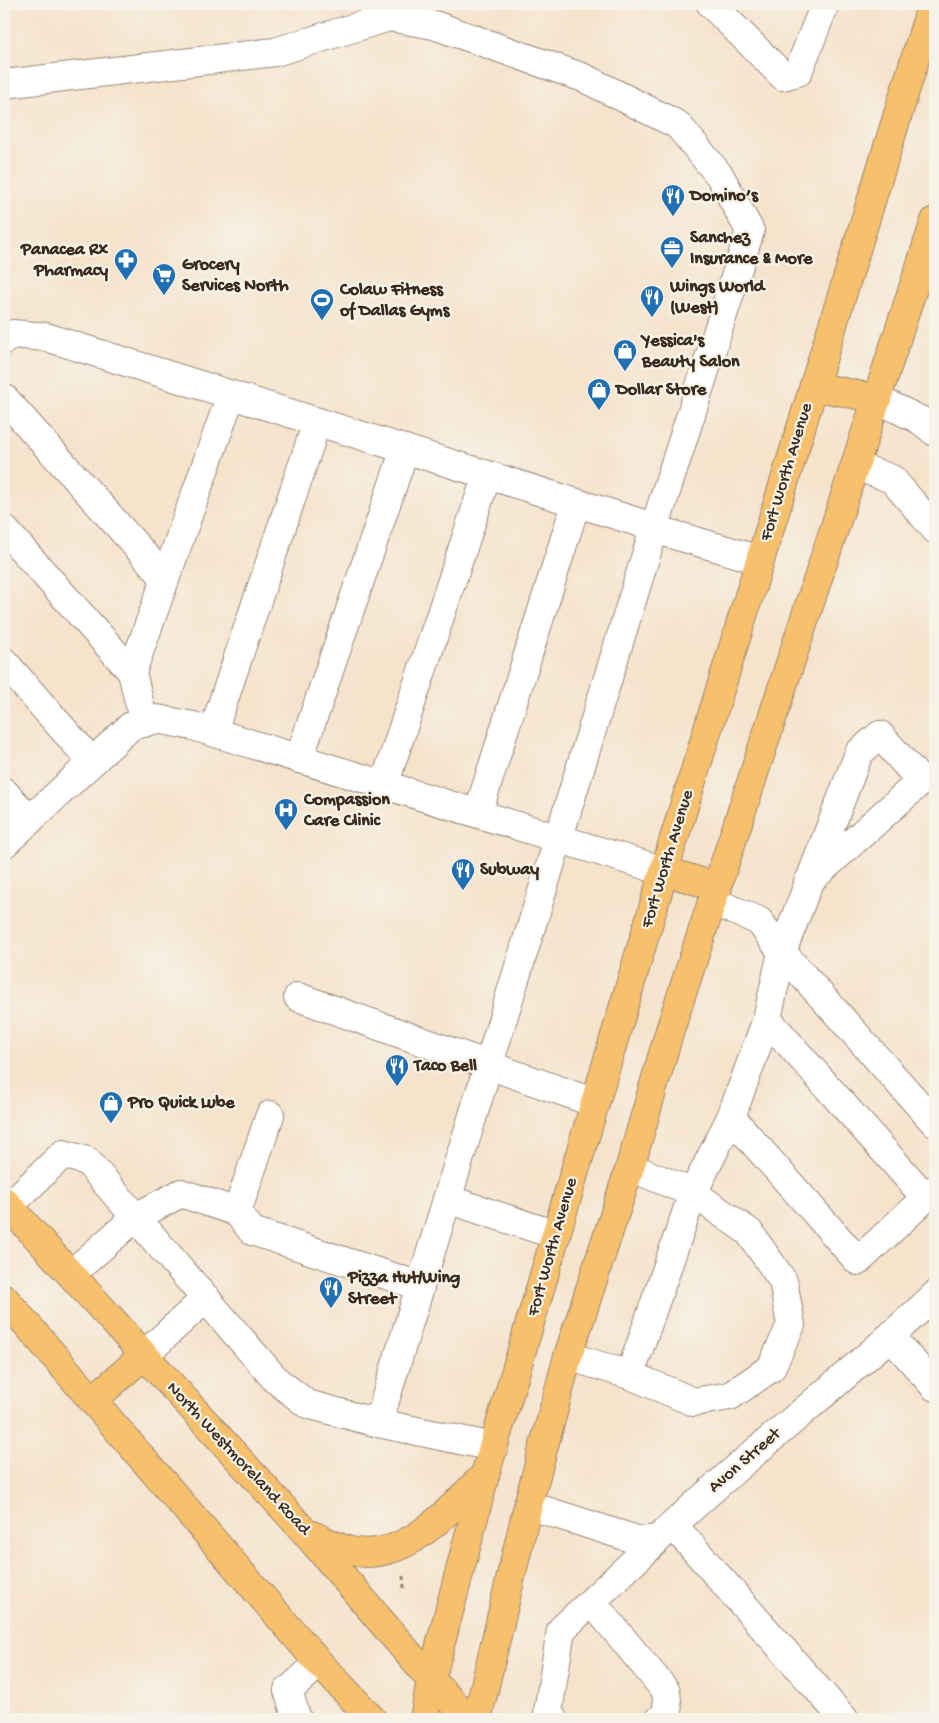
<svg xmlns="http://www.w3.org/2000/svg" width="939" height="1723" font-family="'Gochi Hand',sans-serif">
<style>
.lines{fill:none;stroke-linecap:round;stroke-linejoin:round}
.minor-casing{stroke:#988675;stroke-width:30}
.major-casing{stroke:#988675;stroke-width:30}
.path{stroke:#988675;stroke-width:3;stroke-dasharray:4 4;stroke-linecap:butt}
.minor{stroke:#fff;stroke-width:28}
.major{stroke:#f7c06c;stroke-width:28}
.labels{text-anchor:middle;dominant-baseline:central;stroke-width:4.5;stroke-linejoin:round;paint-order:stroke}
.poi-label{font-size:18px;font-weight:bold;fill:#3b2a1e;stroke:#f7f3e8;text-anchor:start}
.street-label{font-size:18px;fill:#3b2a1e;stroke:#f7f3e8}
</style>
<rect width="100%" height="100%" fill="#f7f3e8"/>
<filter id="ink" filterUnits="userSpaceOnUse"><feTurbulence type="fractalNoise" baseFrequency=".02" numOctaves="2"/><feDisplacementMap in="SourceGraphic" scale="10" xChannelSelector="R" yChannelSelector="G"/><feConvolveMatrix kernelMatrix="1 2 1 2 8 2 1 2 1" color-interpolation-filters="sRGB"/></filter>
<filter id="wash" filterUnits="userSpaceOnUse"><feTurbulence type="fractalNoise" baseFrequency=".0096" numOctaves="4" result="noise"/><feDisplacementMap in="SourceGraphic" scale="20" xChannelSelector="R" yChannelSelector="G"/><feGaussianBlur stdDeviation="1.12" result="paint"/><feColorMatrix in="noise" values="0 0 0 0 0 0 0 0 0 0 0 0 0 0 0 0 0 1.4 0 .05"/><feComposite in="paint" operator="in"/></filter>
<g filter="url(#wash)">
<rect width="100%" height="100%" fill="#f5e3cc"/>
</g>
<g filter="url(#ink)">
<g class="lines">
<g class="minor-casing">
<g id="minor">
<polyline points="711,4 783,76 798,72 825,4"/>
<polyline points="4,84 275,52 389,17 434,25 584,78 678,125 720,176 750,231 654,529 760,560"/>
<polyline points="4,340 13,334 46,337 641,523 654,529 378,1423 307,1404 276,1380 87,1161 63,1154 9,1206"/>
<polyline points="4,398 165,578"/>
<polyline points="877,399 920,420 935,432"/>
<polyline points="856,466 892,479 935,529"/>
<polyline points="4,529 132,672"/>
<polyline points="4,662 92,762"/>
<polyline points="144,723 132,672 231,395"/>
<polyline points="213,732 317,422"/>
<polyline points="299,759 405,449"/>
<polyline points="384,785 487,475"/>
<polyline points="4,792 30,820"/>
<polyline points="478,813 576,503"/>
<polyline points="4,844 131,726 157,719 193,726 664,871"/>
<polyline points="808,882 921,781 880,735 859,753 782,952 935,1123"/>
<polyline points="298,997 595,1103"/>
<polyline points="767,1019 926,1198"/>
<polyline points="270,1115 237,1212 252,1231 420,1286"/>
<polyline points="731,1117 858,1261 935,1189"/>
<polyline points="447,1199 556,1235"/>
<polyline points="71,1274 136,1217 181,1193 237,1212"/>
<polyline points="891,1337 935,1387"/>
<polyline points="143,1356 206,1298"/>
<polyline points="568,1356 630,1375 694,1402 730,1396 771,1368 791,1325 783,1281 749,1232 693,1193 630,1167"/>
<polyline points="630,1375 693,1193 731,1117 767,1019 782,952 759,921 714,902"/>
<polyline points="378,1423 494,1447"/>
<path d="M528,1505L640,1541L658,1539C747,1454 846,1380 935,1295"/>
<polyline points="673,1525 844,1719"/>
<polyline points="592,1602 666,1691 668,1712 660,1719"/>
<polyline points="297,1719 288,1691 319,1663"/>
<polyline points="553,1719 548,1712 561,1630 658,1539"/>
</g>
</g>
<g class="major-casing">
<g id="major">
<polyline points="814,386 877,399"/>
<polyline points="664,871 718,887"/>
<polyline points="4,1201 305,1532 431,1680 469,1719"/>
<polyline points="4,1298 319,1663 372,1719"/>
<polyline points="93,1400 143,1356"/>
<path d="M312,1535C324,1540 338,1548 351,1551C406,1564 450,1508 485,1475"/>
<polyline points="424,1719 431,1680 485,1475 595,1103 664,871 932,4"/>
<polyline points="477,1719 528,1505 568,1356 630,1167 670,1030 935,221"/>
</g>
</g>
<polyline class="path" points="403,1576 404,1588"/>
<use href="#minor" class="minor"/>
<use href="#major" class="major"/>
</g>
</g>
<defs>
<g id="restaurant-pin" transform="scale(1.25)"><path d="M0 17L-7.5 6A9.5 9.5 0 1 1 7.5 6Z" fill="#1f6fb2" stroke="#f7f3e8"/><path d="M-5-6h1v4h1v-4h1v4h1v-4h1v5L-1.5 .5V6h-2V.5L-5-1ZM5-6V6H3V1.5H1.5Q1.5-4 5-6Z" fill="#fff"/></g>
<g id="office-pin" transform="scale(1.25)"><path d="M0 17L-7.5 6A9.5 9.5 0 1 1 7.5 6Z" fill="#1f6fb2" stroke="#f7f3e8"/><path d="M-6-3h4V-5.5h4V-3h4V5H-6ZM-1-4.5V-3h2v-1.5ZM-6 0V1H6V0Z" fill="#fff"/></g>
<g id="pharmacy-pin" transform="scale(1.25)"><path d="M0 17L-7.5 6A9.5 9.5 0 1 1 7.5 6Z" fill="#1f6fb2" stroke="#f7f3e8"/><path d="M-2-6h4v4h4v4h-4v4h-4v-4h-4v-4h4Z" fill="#fff"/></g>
<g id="supermarket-pin" transform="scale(1.25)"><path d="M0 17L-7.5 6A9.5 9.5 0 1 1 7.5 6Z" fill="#1f6fb2" stroke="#f7f3e8"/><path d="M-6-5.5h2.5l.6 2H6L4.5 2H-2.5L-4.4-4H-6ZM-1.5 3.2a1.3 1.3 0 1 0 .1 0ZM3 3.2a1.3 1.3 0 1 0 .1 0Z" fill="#fff"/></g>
<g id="stadium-pin" transform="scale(1.25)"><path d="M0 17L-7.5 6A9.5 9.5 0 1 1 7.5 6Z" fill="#1f6fb2" stroke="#f7f3e8"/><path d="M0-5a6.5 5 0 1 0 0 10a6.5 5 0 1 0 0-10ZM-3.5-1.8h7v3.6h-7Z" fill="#fff"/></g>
<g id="shop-pin" transform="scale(1.25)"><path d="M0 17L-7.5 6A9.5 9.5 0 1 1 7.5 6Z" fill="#1f6fb2" stroke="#f7f3e8"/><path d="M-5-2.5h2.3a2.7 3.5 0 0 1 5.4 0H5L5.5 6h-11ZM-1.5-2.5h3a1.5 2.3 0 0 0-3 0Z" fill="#fff"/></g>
<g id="hospital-pin" transform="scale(1.25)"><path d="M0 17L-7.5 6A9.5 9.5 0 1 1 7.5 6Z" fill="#1f6fb2" stroke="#f7f3e8"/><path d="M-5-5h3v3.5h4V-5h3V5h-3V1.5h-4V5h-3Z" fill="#fff"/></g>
</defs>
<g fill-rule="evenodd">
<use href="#restaurant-pin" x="673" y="196"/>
<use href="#office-pin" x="672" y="248"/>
<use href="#pharmacy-pin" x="126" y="260"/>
<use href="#supermarket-pin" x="164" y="275"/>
<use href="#restaurant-pin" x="652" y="297"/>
<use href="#stadium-pin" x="322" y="300"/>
<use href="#shop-pin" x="625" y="351"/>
<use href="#shop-pin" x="599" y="390"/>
<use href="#hospital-pin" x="286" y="810"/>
<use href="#restaurant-pin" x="463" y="870"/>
<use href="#restaurant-pin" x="397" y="1066"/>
<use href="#shop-pin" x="111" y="1103"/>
<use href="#restaurant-pin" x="331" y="1288"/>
</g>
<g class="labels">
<g class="poi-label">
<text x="690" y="196">Domino’s</text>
<text x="690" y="238">Sanchez<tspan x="690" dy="21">Insurance &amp; More</tspan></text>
<text x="108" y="250" text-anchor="end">Panacea Rx<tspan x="108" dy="21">Pharmacy</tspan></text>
<text x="182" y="265">Grocery<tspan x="182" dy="21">Services North</tspan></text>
<text x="670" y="287">Wings World<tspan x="670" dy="21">(West)</tspan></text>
<text x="340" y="290">Colaw Fitness<tspan x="340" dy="21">of Dallas Gyms</tspan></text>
<text x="642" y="341">Yessica's<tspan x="642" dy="21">Beauty Salon</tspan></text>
<text x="616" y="390">Dollar Store</text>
<text x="304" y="800">Compassion<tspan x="304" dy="21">Care Clinic</tspan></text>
<text x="480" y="870">Subway</text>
<text x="414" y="1066">Taco Bell</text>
<text x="128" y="1103">Pro Quick Lube</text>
<text x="348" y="1278">Pizza Hut/Wing<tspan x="348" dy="21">Street</tspan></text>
</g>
<g class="street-label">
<text transform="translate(787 472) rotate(-73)">Fort Worth Avenue</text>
<text transform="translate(668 859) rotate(-73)">Fort Worth Avenue</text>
<text transform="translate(553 1247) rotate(-74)">Fort Worth Avenue</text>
<text transform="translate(238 1459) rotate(47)">North Westmoreland Road</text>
<text transform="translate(745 1461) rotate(-41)">Avon Street</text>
</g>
</g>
<rect width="939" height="1723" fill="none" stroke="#f7f3e8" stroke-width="20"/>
</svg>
